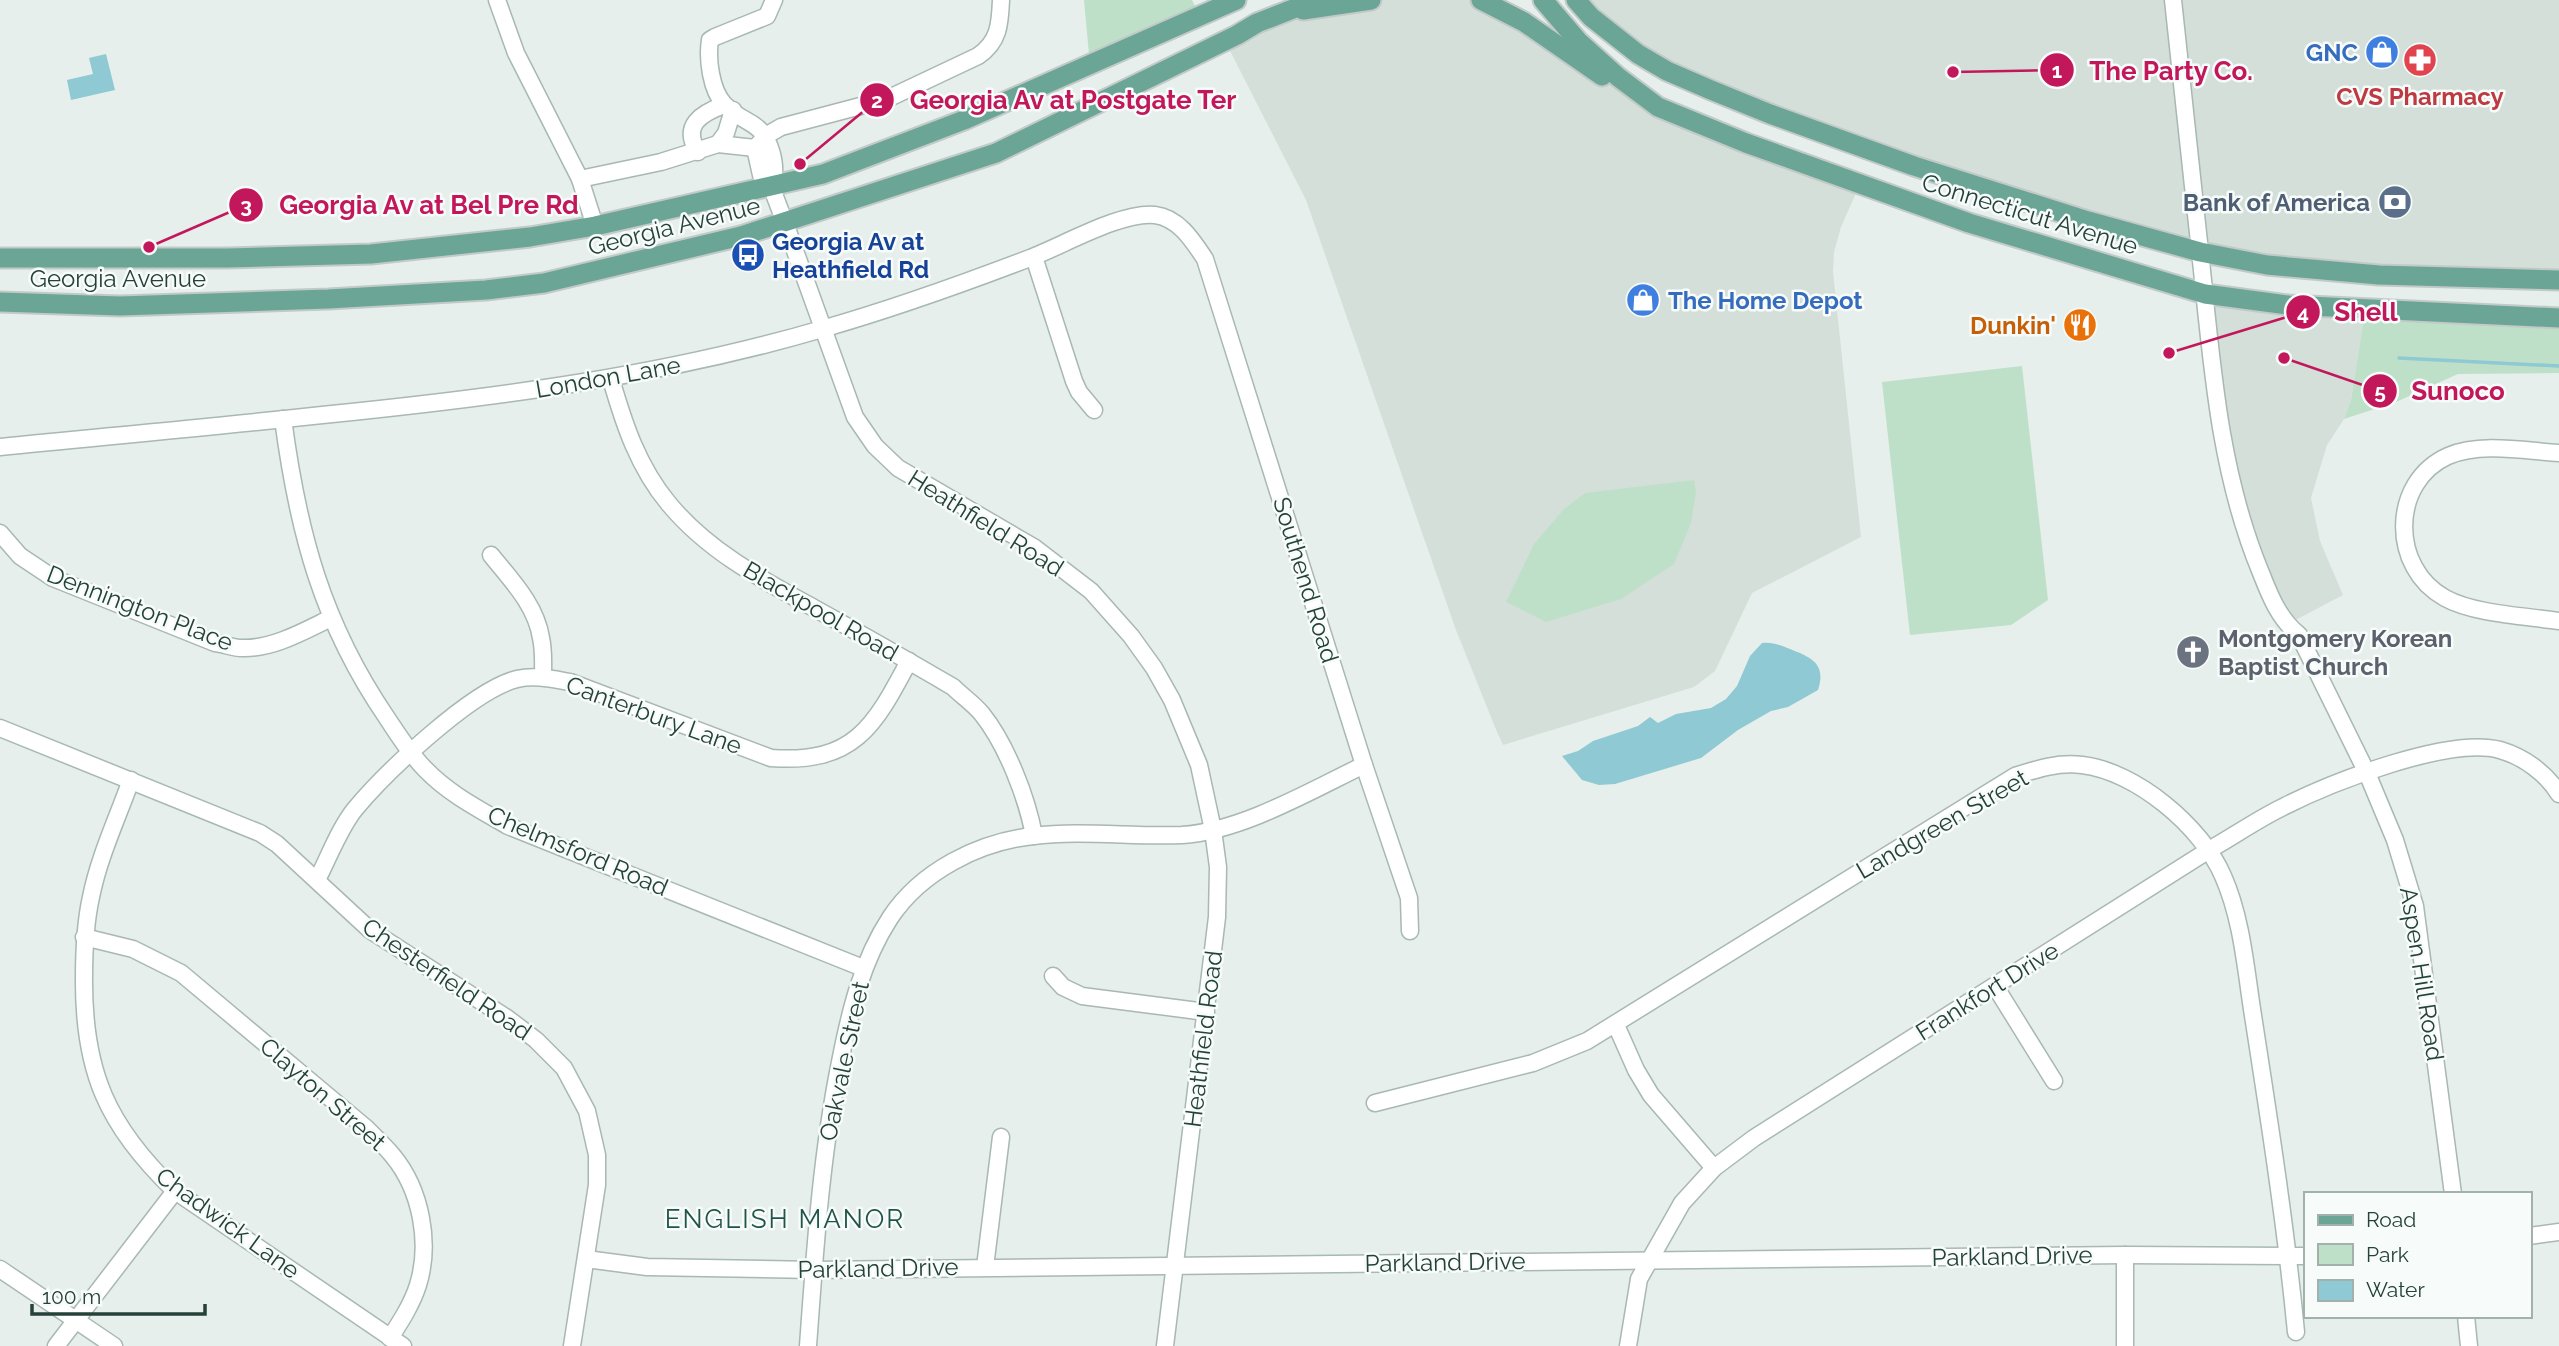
<svg xmlns="http://www.w3.org/2000/svg" width="2559" height="1346" font-family="Raleway,sans-serif">
<style>
.built{fill:#d4dfda}
.green{fill:#bfe0c8}
.water{fill:#8ec9d4}
.lines{fill:none;stroke-linecap:round;stroke-linejoin:round}
.stream{stroke:#8ec9d4;stroke-width:3.5}
.minor-casing{stroke:#a8b8b2;stroke-width:19}
.major-casing{stroke:#c2cac8;stroke-width:23}
.minor{stroke:#fff;stroke-width:16}
.major{stroke:#6aa596;stroke-width:19}
.labels{text-anchor:middle;dominant-baseline:central;stroke-width:5;stroke-linejoin:round;paint-order:stroke}
.shop-label{font-size:24px;font-weight:bold;fill:#366cbe;stroke:#f7fbf9;text-anchor:end}
.health-label{font-size:24px;font-weight:bold;fill:#be3a42;stroke:#f7fbf9}
.service-label{font-size:24px;font-weight:bold;fill:#4e5e75;stroke:#f7fbf9;text-anchor:end}
.street-label{font-size:24px;fill:#24423a;stroke:#f7fbf9}
.transit-label{font-size:24px;font-weight:bold;fill:#164399;stroke:#f7fbf9;text-anchor:start}
.food-label{font-size:24px;font-weight:bold;fill:#c56008;stroke:#f7fbf9;text-anchor:end}
.worship-label{font-size:24px;font-weight:bold;fill:#5b616d;stroke:#f7fbf9;text-anchor:start}
.neighbourhood-label{font-size:26px;letter-spacing:2px;fill:#1f5548;stroke:#f7fbf9}
.leader{fill:none;stroke:#c2185b;stroke-width:2.5}
.callout-dot{fill:#c2185b;stroke:#f7fbf9;stroke-width:2.5}
.mark-label{font-size:21px;text-anchor:middle;font-weight:bold;fill:#fff}
.callout-label{font-size:26px;text-anchor:middle;font-weight:bold;fill:#c2185b;stroke:#f7fbf9;stroke-width:5;stroke-linejoin:round;paint-order:stroke}
</style>
<rect width="100%" height="100%" fill="#e6efeb"/>
<g class="built">
<polygon points="1371,0 1481,0 1585,65 1860,184 1841,227 1834,252 1833,272 1861,537 1752,593 1715,671 1694,687 1503,745 1497,732 1456,630 1306,200 1225,41 1257,23"/>
<polygon points="1576,0 2559,0 2559,280 2303,270 2088,221 1667,71"/>
<polygon points="2205,294 2365,310 2351,400 2344,419 2327,445 2311,498 2320,541 2343,595 2286,625 2245,533"/>
</g>
<g class="green">
<polygon points="1084,0 1192,0 1200,16 1090,65"/>
<polygon points="2365,310 2559,318 2559,373 2458,374 2396,402 2344,419 2351,400"/>
<polygon points="2022,366 2048,600 2011,625 1910,635 1882,382"/>
<polygon points="1694,480 1696,493 1691,523 1674,564 1621,599 1546,622 1506,602 1534,544 1564,509 1585,493"/>
</g>
<g class="water">
<polygon points="106,54 115,90 71,100 67,80 93,74 89,58"/>
<path d="M1762,643C1773,642 1780,645 1790,649C1810,657 1827,663 1818,690L1788,707L1771,711L1738,730L1701,758L1615,784L1599,785L1582,780L1562,756L1578,751L1593,741L1638,726L1650,717L1658,723L1676,714L1711,708L1726,699L1737,686L1750,656Z"/>
</g>
<g class="lines">
<polyline class="stream" points="2399,358 2559,366"/>
<g class="minor-casing">
<g id="minor">
<polyline points="497,0 516,53 580,179 595,226"/>
<path d="M2173,0C2182,78 2190,156 2198,233C2211,348 2216,465 2261,573C2270,596 2279,619 2299,635L2367,773L2395,840L2415,906L2453,1194"/>
<polyline points="718,144 726,133 733,110"/>
<polyline points="755,148 761,175 771,186 785,223 855,417 875,446 898,468 1035,548 1091,591 1131,636 1154,668 1172,700 1199,765 1213,830 1218,867 1217,917 1165,1346"/>
<path d="M755,148L767,135L781,127L887,99L978,56C999,42 1000,24 1001,0"/>
<path d="M698,152C681,125 702,113 724,105"/>
<polyline points="580,179 661,162 718,144 755,148"/>
<path d="M771,186C775,173 775,167 772,154C762,118 746,127 724,104C711,90 707,59 710,40L715,37L767,16L774,0"/>
<polyline points="1034,257 1074,381 1079,392 1094,410"/>
<path d="M611,379C624,424 638,467 669,504C708,551 761,579 814,608C861,634 907,660 953,687C962,696 974,704 982,714C1006,744 1027,797 1034,836"/>
<path d="M283,419C298,532 322,623 387,718C399,736 410,754 425,769C449,794 479,809 508,826L863,968"/>
<path d="M0,447C111,436 222,426 332,414C498,397 662,376 822,329C892,309 962,284 1030,258C1062,246 1122,211 1155,215C1179,218 1193,241 1205,259L1364,765L1409,898L1410,931"/>
<path d="M2559,453C2525,451 2481,442 2448,456C2390,482 2390,568 2445,598C2474,614 2525,616 2559,621"/>
<path d="M0,533L20,556L53,578L215,643C224,644 233,648 242,648C273,649 304,631 331,618"/>
<path d="M491,555C511,580 536,605 541,638C544,651 543,664 543,677"/>
<polyline points="0,728 260,833 277,844 370,930 507,1018 536,1040 564,1068 587,1111 597,1155 597,1185 572,1346"/>
<path d="M131,780C117,819 99,857 91,897C85,924 84,950 84,977C83,1071 107,1126 175,1191L403,1346"/>
<path d="M317,880C329,857 339,829 355,809C385,773 472,690 517,679C535,675 552,679 570,682L771,758C854,764 874,727 909,661"/>
<path d="M84,937L133,949L181,973L366,1128C375,1137 385,1146 393,1156C421,1190 431,1243 418,1285C412,1304 401,1321 390,1338"/>
<polyline points="1053,976 1063,987 1082,996 1206,1012"/>
<polyline points="1995,986 2054,1081"/>
<polyline points="1616,1025 1636,1070 1651,1095 1714,1168"/>
<path d="M1375,1103L1533,1063L1587,1041L2015,776C2037,769 2058,762 2082,765C2136,771 2202,827 2223,876C2243,921 2246,974 2254,1022C2270,1125 2286,1228 2296,1332"/>
<polyline points="2529,1236 2559,1232"/>
<polyline points="586,1259 647,1267 814,1270 2125,1255 2305,1256"/>
<polyline points="985,1267 1001,1137"/>
<polyline points="0,1269 114,1346"/>
<polyline points="2466,1316 2469,1346"/>
<polyline points="56,1346 175,1191"/>
<path d="M808,1346C815,1250 821,1156 840,1062C850,1011 862,961 890,918C921,871 979,842 1033,836C1080,830 1134,837 1182,835C1242,831 1310,791 1364,765"/>
<path d="M1628,1346L1639,1279L1682,1203L1714,1168L1754,1138L2209,850C2234,836 2258,819 2283,807C2330,783 2449,736 2500,750C2524,757 2546,773 2559,794"/>
<polyline points="2125,1346 2125,1255"/>
</g>
</g>
<g class="major-casing">
<g id="major">
<polyline points="1481,0 1524,22 1602,76"/>
<polyline points="1543,0 1578,41 1618,77 1658,107 1746,143 1969,223 2205,294 2288,305 2559,318"/>
<polyline points="1576,0 1591,17 1638,54 1667,71 1711,90 1770,114 1914,166 2088,221 2200,252 2267,265 2379,275 2559,280"/>
<polyline points="1303,10 1371,0"/>
<polyline points="0,258 228,258 371,254 530,237 595,226 823,174 964,120 1236,0"/>
<polyline points="0,302 120,306 328,299 486,290 544,283 741,236 996,153 1237,35 1257,23 1316,0"/>
</g>
</g>
<use href="#minor" class="minor"/>
<use href="#major" class="major"/>
</g>
<defs>
<g id="shop-disc" transform="scale(1.75)"><circle r="9.5" fill="#3f7fe0" stroke="#f7fbf9"/><path d="M-5-2.5h2.3a2.7 3.5 0 0 1 5.4 0H5L5.5 6h-11ZM-1.5-2.5h3a1.5 2.3 0 0 0-3 0Z" fill="#fff"/></g>
<g id="pharmacy-disc" transform="scale(1.75)"><circle r="9.5" fill="#e0444e" stroke="#f7fbf9"/><path d="M-2-6h4v4h4v4h-4v4h-4v-4h-4v-4h4Z" fill="#fff"/></g>
<g id="bank-disc" transform="scale(1.75)"><circle r="9.5" fill="#5c6f8a" stroke="#f7fbf9"/><path d="M-6-4H6V4H-6ZM0-2.3a2.3 2.3 0 1 0 0 4.6a2.3 2.3 0 1 0 0-4.6Z" fill="#fff"/></g>
<g id="bus-disc" transform="scale(1.75)"><circle r="9.5" fill="#1a4fb4" stroke="#f7fbf9"/><path d="M-5-6H5V4H4V6H2V4H-2V6H-4V4H-5ZM-3.5-4V0h7V-4ZM-3.5 1.2v1.5H-2V1.2ZM2 1.2v1.5H3.5V1.2Z" fill="#fff"/></g>
<g id="restaurant-disc" transform="scale(1.75)"><circle r="9.5" fill="#e8710a" stroke="#f7fbf9"/><path d="M-5-6h1v4h1v-4h1v4h1v-4h1v5L-1.5 .5V6h-2V.5L-5-1ZM5-6V6H3V1.5H1.5Q1.5-4 5-6Z" fill="#fff"/></g>
<g id="church-disc" transform="scale(1.75)"><circle r="9.5" fill="#6b7280" stroke="#f7fbf9"/><path d="M-1.2-6h2.4v3.5h3.3v2.4h-3.3V6h-2.4V-.1h-3.3v-2.4h3.3Z" fill="#fff"/></g>
</defs>
<g fill-rule="evenodd">
<use href="#shop-disc" x="2382" y="52"/>
<use href="#pharmacy-disc" x="2420" y="60"/>
<use href="#bank-disc" x="2395" y="202"/>
<use href="#bus-disc" x="748" y="255"/>
<use href="#shop-disc" x="1643" y="300"/>
<use href="#restaurant-disc" x="2080" y="325"/>
<use href="#church-disc" x="2193" y="652"/>
</g>
<g class="labels">
<g class="shop-label">
<text x="2358" y="52">GNC</text>
<text x="1668" y="300" text-anchor="start">The Home Depot</text>
</g>
<g class="health-label">
<text x="2420" y="96">CVS Pharmacy</text>
</g>
<g class="service-label">
<text x="2370" y="202">Bank of America</text>
</g>
<g class="street-label">
<text transform="translate(2030 214) rotate(17)">Connecticut Avenue</text>
<text transform="translate(674 226) rotate(-14)">Georgia Avenue</text>
<text x="118" y="278">Georgia Avenue</text>
<text transform="translate(608 377) rotate(-10)">London Lane</text>
<text transform="translate(986 523) rotate(32)">Heathfield Road</text>
<text transform="translate(1306 580) rotate(73)">Southend Road</text>
<text transform="translate(140 608) rotate(21)">Dennington Place</text>
<text transform="translate(821 611) rotate(30)">Blackpool Road</text>
<text transform="translate(654 715) rotate(20)">Canterbury Lane</text>
<text transform="translate(1942 824) rotate(-30)">Landgreen Street</text>
<text transform="translate(578 851) rotate(23)">Chelmsford Road</text>
<text transform="translate(2422 974) rotate(81)">Aspen Hill Road</text>
<text transform="translate(447 979) rotate(34)">Chesterfield Road</text>
<text transform="translate(1987 991) rotate(-32)">Frankfort Drive</text>
<text transform="translate(1203 1039) rotate(-83)">Heathfield Road</text>
<text transform="translate(844 1061) rotate(-78)">Oakvale Street</text>
<text transform="translate(323 1094) rotate(41)">Clayton Street</text>
<text transform="translate(228 1223) rotate(36)">Chadwick Lane</text>
<text transform="translate(2012 1256) rotate(-1)">Parkland Drive</text>
<text transform="translate(1445 1262) rotate(-1)">Parkland Drive</text>
<text transform="translate(878 1268) rotate(-1)">Parkland Drive</text>
</g>
<g class="transit-label">
<text x="772" y="241">Georgia Av at<tspan x="772" dy="28">Heathfield Rd</tspan></text>
</g>
<g class="food-label">
<text x="2056" y="325">Dunkin'</text>
</g>
<g class="worship-label">
<text x="2218" y="638">Montgomery Korean<tspan x="2218" dy="28">Baptist Church</tspan></text>
</g>
<g class="neighbourhood-label">
<text x="785" y="1219">ENGLISH MANOR</text>
</g>
</g>
<path class="leader" d="M1953 72L2057 70M800 164L877 100M149 247L246 205M2169 353L2303 312M2284 358L2380 391"/>
<g class="callout-dot">
<circle cx="1953" cy="72" r="7"/>
<circle cx="800" cy="164" r="7"/>
<circle cx="149" cy="247" r="7"/>
<circle cx="2169" cy="353" r="7"/>
<circle cx="2284" cy="358" r="7"/>
<circle cx="2057" cy="70" r="18"/>
<circle cx="877" cy="100" r="18"/>
<circle cx="246" cy="205" r="18"/>
<circle cx="2303" cy="312" r="18"/>
<circle cx="2380" cy="391" r="18"/>
</g>
<g class="mark-label">
<text x="2057" y="78">1</text>
<text x="877" y="108">2</text>
<text x="246" y="213">3</text>
<text x="2303" y="320">4</text>
<text x="2380" y="399">5</text>
</g>
<g class="callout-label">
<text x="2171" y="80">The Party Co.</text>
<text x="1073" y="109">Georgia Av at Postgate Ter</text>
<text x="429" y="214">Georgia Av at Bel Pre Rd</text>
<text x="2366" y="321">Shell</text>
<text x="2458" y="400">Sunoco</text>
</g>
<rect x="2304" y="1192" width="228" height="126" fill="#f7fbf9" stroke="#a3b1ad" stroke-width="2"/>
<rect x="2318" y="1215" width="35" height="10" fill="#6aa596" stroke="#a3b1ad" stroke-width="2"/>
<text x="2366" y="1227" font-size="21" fill="#24423a">Road</text>
<rect x="2318" y="1244" width="35" height="21" fill="#bfe0c8" stroke="#a3b1ad" stroke-width="2"/>
<text x="2366" y="1262" font-size="21" fill="#24423a">Park</text>
<rect x="2318" y="1280" width="35" height="21" fill="#8ec9d4" stroke="#a3b1ad" stroke-width="2"/>
<text x="2366" y="1297" font-size="21" fill="#24423a">Water</text>
<path d="M32 1304v10h173v-10" fill="none" stroke="#24423a" stroke-width="3.5"/>
<text x="42" y="1304" font-size="21" fill="#24423a" stroke="#f7fbf9" stroke-width="5" paint-order="stroke">100 m</text>
</svg>
